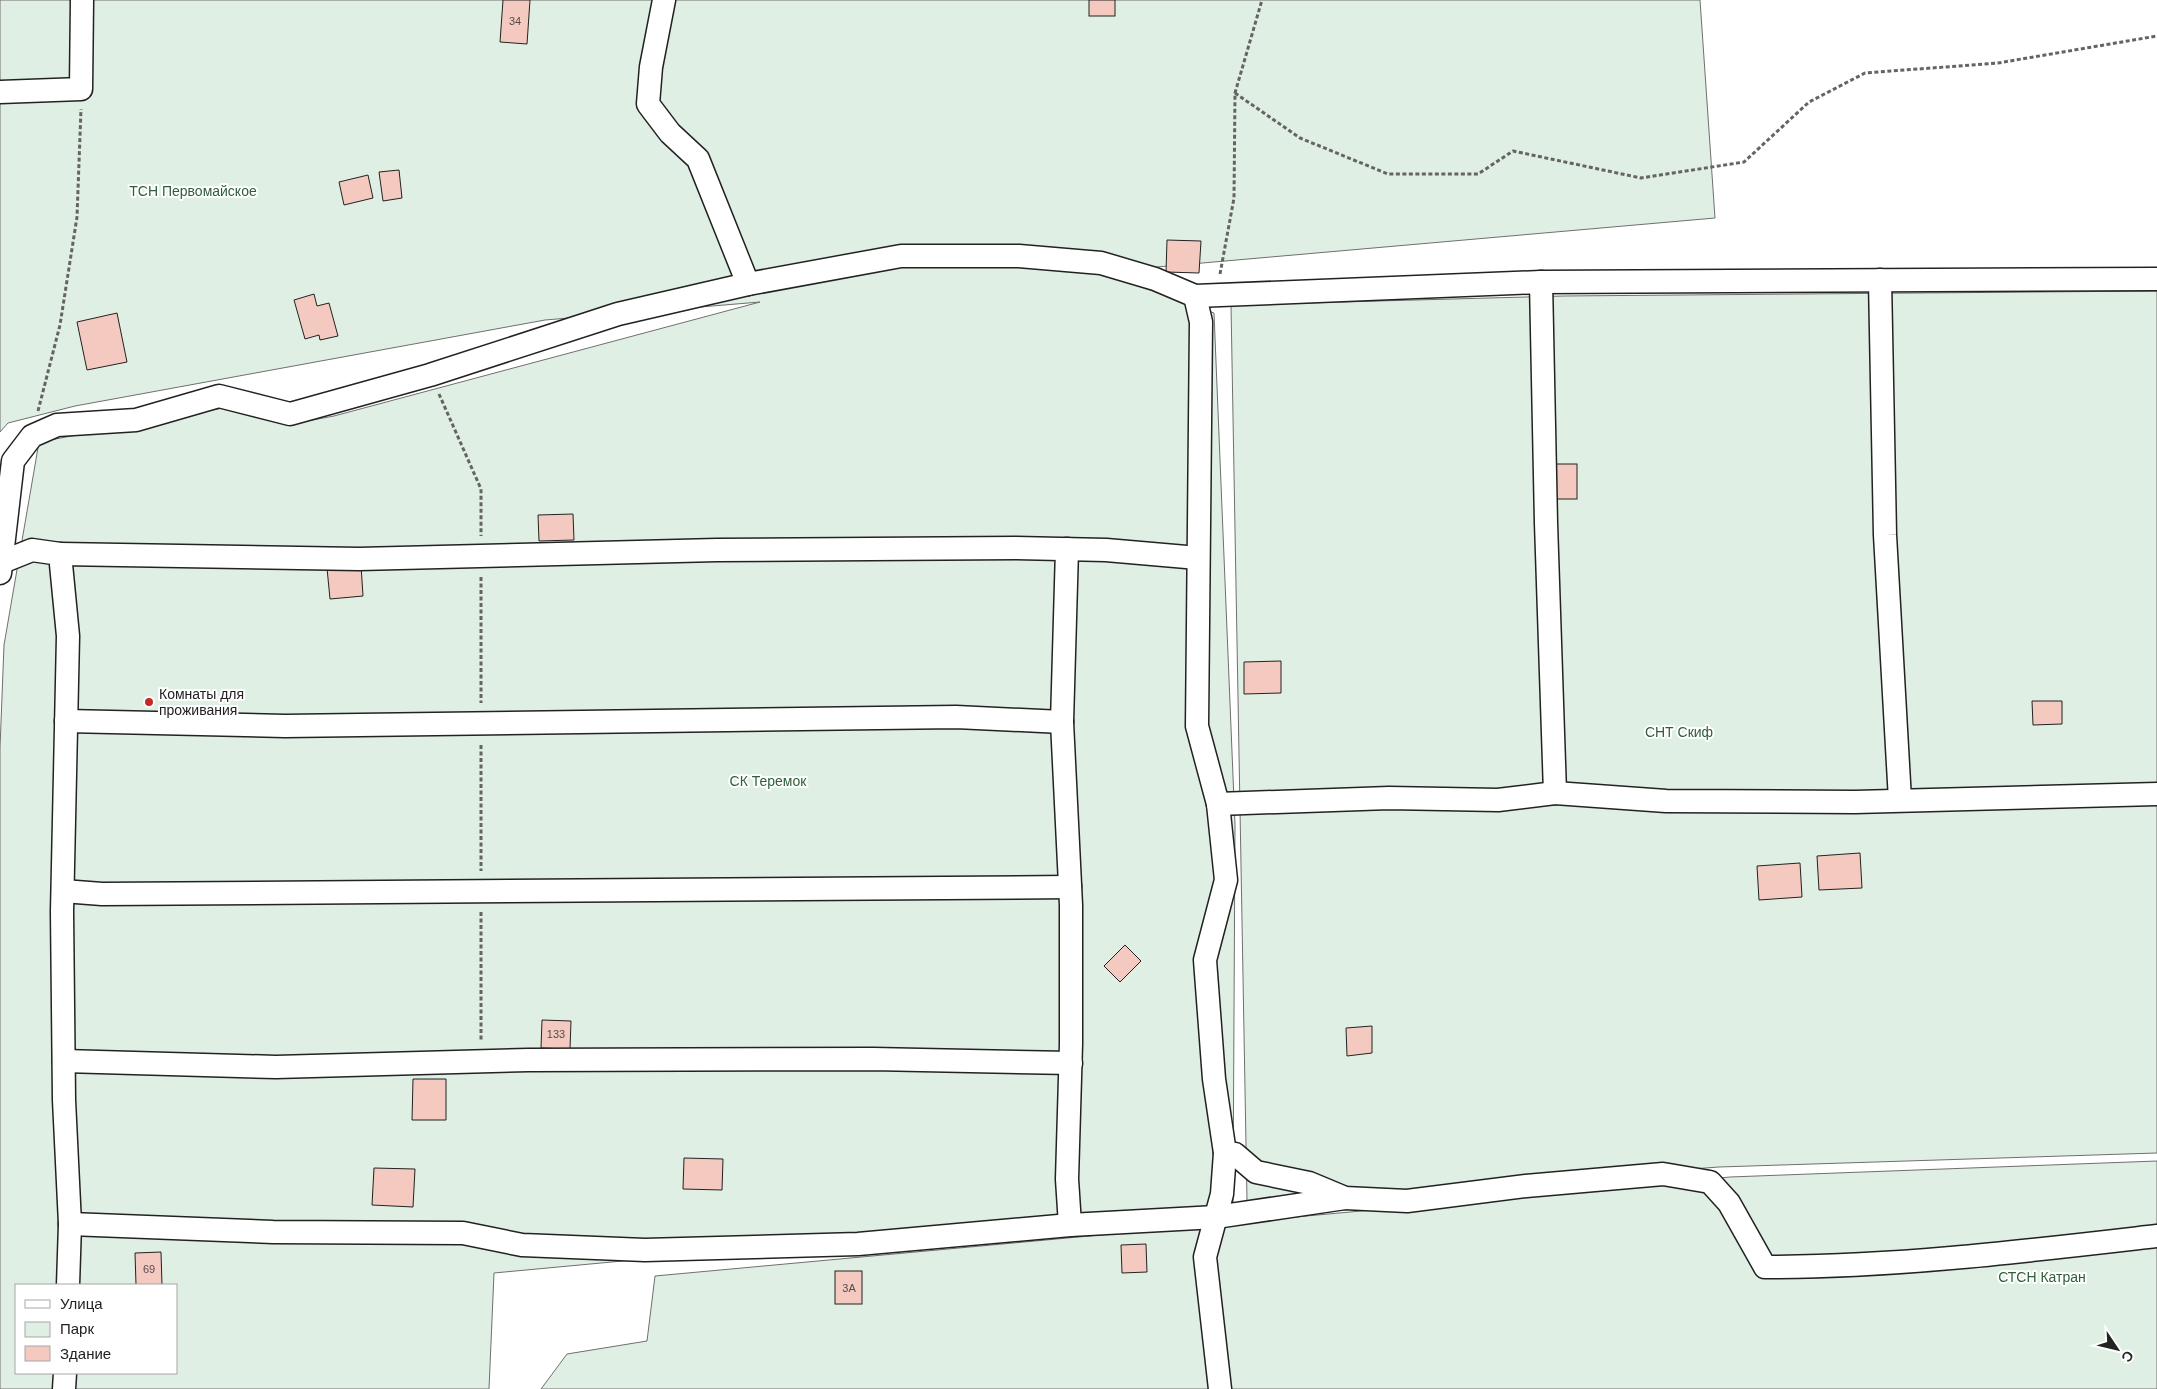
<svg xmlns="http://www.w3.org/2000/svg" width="2157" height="1389" font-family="Helvetica,sans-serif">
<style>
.green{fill:#e0efe3;stroke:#6f6f6f;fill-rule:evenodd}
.building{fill:#f3c9c0;stroke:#222}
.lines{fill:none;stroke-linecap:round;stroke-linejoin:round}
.minor-casing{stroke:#222;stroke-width:25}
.path{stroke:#646464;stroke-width:3;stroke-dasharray:4 2.5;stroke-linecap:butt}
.minor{stroke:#fff;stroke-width:22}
.poi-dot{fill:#c62828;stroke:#fff;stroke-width:2}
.labels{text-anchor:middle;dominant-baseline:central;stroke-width:4;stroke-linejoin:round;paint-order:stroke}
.number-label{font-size:11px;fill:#564c4a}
.park-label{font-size:14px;fill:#2f5e38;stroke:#fff}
.poi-label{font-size:14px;fill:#222;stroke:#fff;text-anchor:start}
</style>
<rect width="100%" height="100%" fill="#fff"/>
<g class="green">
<path d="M0,0H1700L1715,218L1100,272L1214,313L1235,825L1233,1204L494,1273L489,1389H0V748L4,645L39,442L223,408L286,425L334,416L760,302L545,320L75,406L8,423L0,432ZM16,1285H176V1373H16Z"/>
<polygon points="2157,291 2157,1153 1719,1167 1247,1201 1231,305 1563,296"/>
<polygon points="2157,1161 2157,1389 541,1389 567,1354 647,1341 655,1276 1730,1177"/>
</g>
<g class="building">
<polygon points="503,0 530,0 527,44 500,42"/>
<rect x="1089" y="0" width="26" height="16"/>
<polygon points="399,170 402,198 383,201 379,172"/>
<polygon points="368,175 373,198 344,205 339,182"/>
<polygon points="1167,240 1201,241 1199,273 1166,272"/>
<polygon points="314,294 317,306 329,303 338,336 320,340 319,335 305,339 294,300"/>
<polygon points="117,313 127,362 87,370 77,322"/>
<rect x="1555" y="464" width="22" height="35"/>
<polygon points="573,514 574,540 539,541 538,515"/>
<polygon points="361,565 363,596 330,599 327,568"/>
<polygon points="1281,661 1281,693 1244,694 1244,662"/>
<polygon points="2032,701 2062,701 2062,724 2033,725"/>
<polygon points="1860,853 1862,888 1819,890 1817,856"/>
<polygon points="1800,863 1802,897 1759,900 1757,866"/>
<polygon points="1125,945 1141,961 1120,982 1104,966"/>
<polygon points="542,1020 571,1021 570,1049 541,1048"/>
<polygon points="1372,1026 1372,1053 1347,1056 1346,1028"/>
<polygon points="413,1079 446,1079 446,1120 412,1120"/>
<polygon points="684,1158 723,1159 722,1190 683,1189"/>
<polygon points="374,1168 415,1169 413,1207 372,1205"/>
<polygon points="1146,1244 1147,1272 1122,1273 1121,1245"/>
<polygon points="161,1252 162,1285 136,1285 135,1253"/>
<rect x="835" y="1271" width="27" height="33"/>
</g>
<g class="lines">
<g class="minor-casing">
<g id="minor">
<polyline points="664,0 651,67 648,104 670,133 698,159 748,284 901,256 1019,256 1101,263 1155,279 1195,296 1541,282 2157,279"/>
<polyline points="0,92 81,89 82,0"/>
<polyline points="1880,280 1885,535 1900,800"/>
<polyline points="1541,282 1546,523 1555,793"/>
<polyline points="1195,296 1201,322 1197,726 1218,804 1226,880 1205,960 1214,1079 1225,1153 1222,1194 1205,1257 1220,1389"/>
<polyline points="1067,549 1062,722 1071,905 1071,1044 1067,1179 1070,1225"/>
<polyline points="60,554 359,559 717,550 1016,548 1106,550 1198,558"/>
<polyline points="2,562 32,550 60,554 68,636 62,912 64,1100 70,1224 68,1285"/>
<polyline points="0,573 13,461 32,436 57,425 136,420 219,396 290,414 430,375 618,314 748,284"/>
<polyline points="66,721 285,726 956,717 1062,722"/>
<polyline points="1218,804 1389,798 1498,800 1555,793 1666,801 1855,802 2157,794"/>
<polyline points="63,891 102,894 1070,887"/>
<polyline points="64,1061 276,1067 528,1060 873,1059 1071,1063"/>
<path d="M1225,1153L1235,1154L1256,1172L1309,1183L1345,1198L1407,1201L1526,1186L1663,1174L1710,1182L1729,1203L1765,1267C1896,1267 2027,1251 2157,1236"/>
<polyline points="70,1224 273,1232 463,1233 522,1245 645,1250 858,1244 1070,1225 1216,1217 1345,1198"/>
<polyline points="64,1389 65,1373"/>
</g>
</g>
<g class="path">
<polyline points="1235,93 1300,138 1388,174 1478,174 1513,151 1641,178 1744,162 1809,102 1865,73 1998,63 2157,36"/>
<polyline points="1220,274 1234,198 1235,93 1262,0"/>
<polyline points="439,394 481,489 481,536"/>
<polyline points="38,411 60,325 77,217 81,109"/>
<polyline points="481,577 481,703"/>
<polyline points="481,745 481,871"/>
<polyline points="481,912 481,1041"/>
</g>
<use href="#minor" class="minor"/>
</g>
<circle class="poi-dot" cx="149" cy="702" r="5"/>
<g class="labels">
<g class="number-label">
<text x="515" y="21">34</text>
<text x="556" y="1034">133</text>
<text x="149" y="1269">69</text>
<text x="849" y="1288">3А</text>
</g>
<g class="park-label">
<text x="193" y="191">ТСН Первомайское</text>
<text x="1679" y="732">СНТ Скиф</text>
<text x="768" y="781">СК Теремок</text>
<text x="2042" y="1277">СТСН Катран</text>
</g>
<g class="poi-label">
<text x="159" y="694">Комнаты для<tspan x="159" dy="16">проживания</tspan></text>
</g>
</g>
<rect x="15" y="1284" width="162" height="90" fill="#ffffff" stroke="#a7a7a7"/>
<rect x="25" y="1300" width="25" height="8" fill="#ffffff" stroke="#a7a7a7"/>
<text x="60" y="1309" font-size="15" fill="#222222">Улица</text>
<rect x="25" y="1322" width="25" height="15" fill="#e0efe3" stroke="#a7a7a7"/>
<text x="60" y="1334" font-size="15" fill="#222222">Парк</text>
<rect x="25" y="1346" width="25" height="15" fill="#f3c9c0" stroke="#a7a7a7"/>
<text x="60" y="1359" font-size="15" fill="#222222">Здание</text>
<g transform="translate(2117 1349) rotate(125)" stroke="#ffffff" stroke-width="4" paint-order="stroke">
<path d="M0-4L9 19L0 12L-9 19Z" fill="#222222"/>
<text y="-8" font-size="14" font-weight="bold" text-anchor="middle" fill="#222222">С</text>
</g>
</svg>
